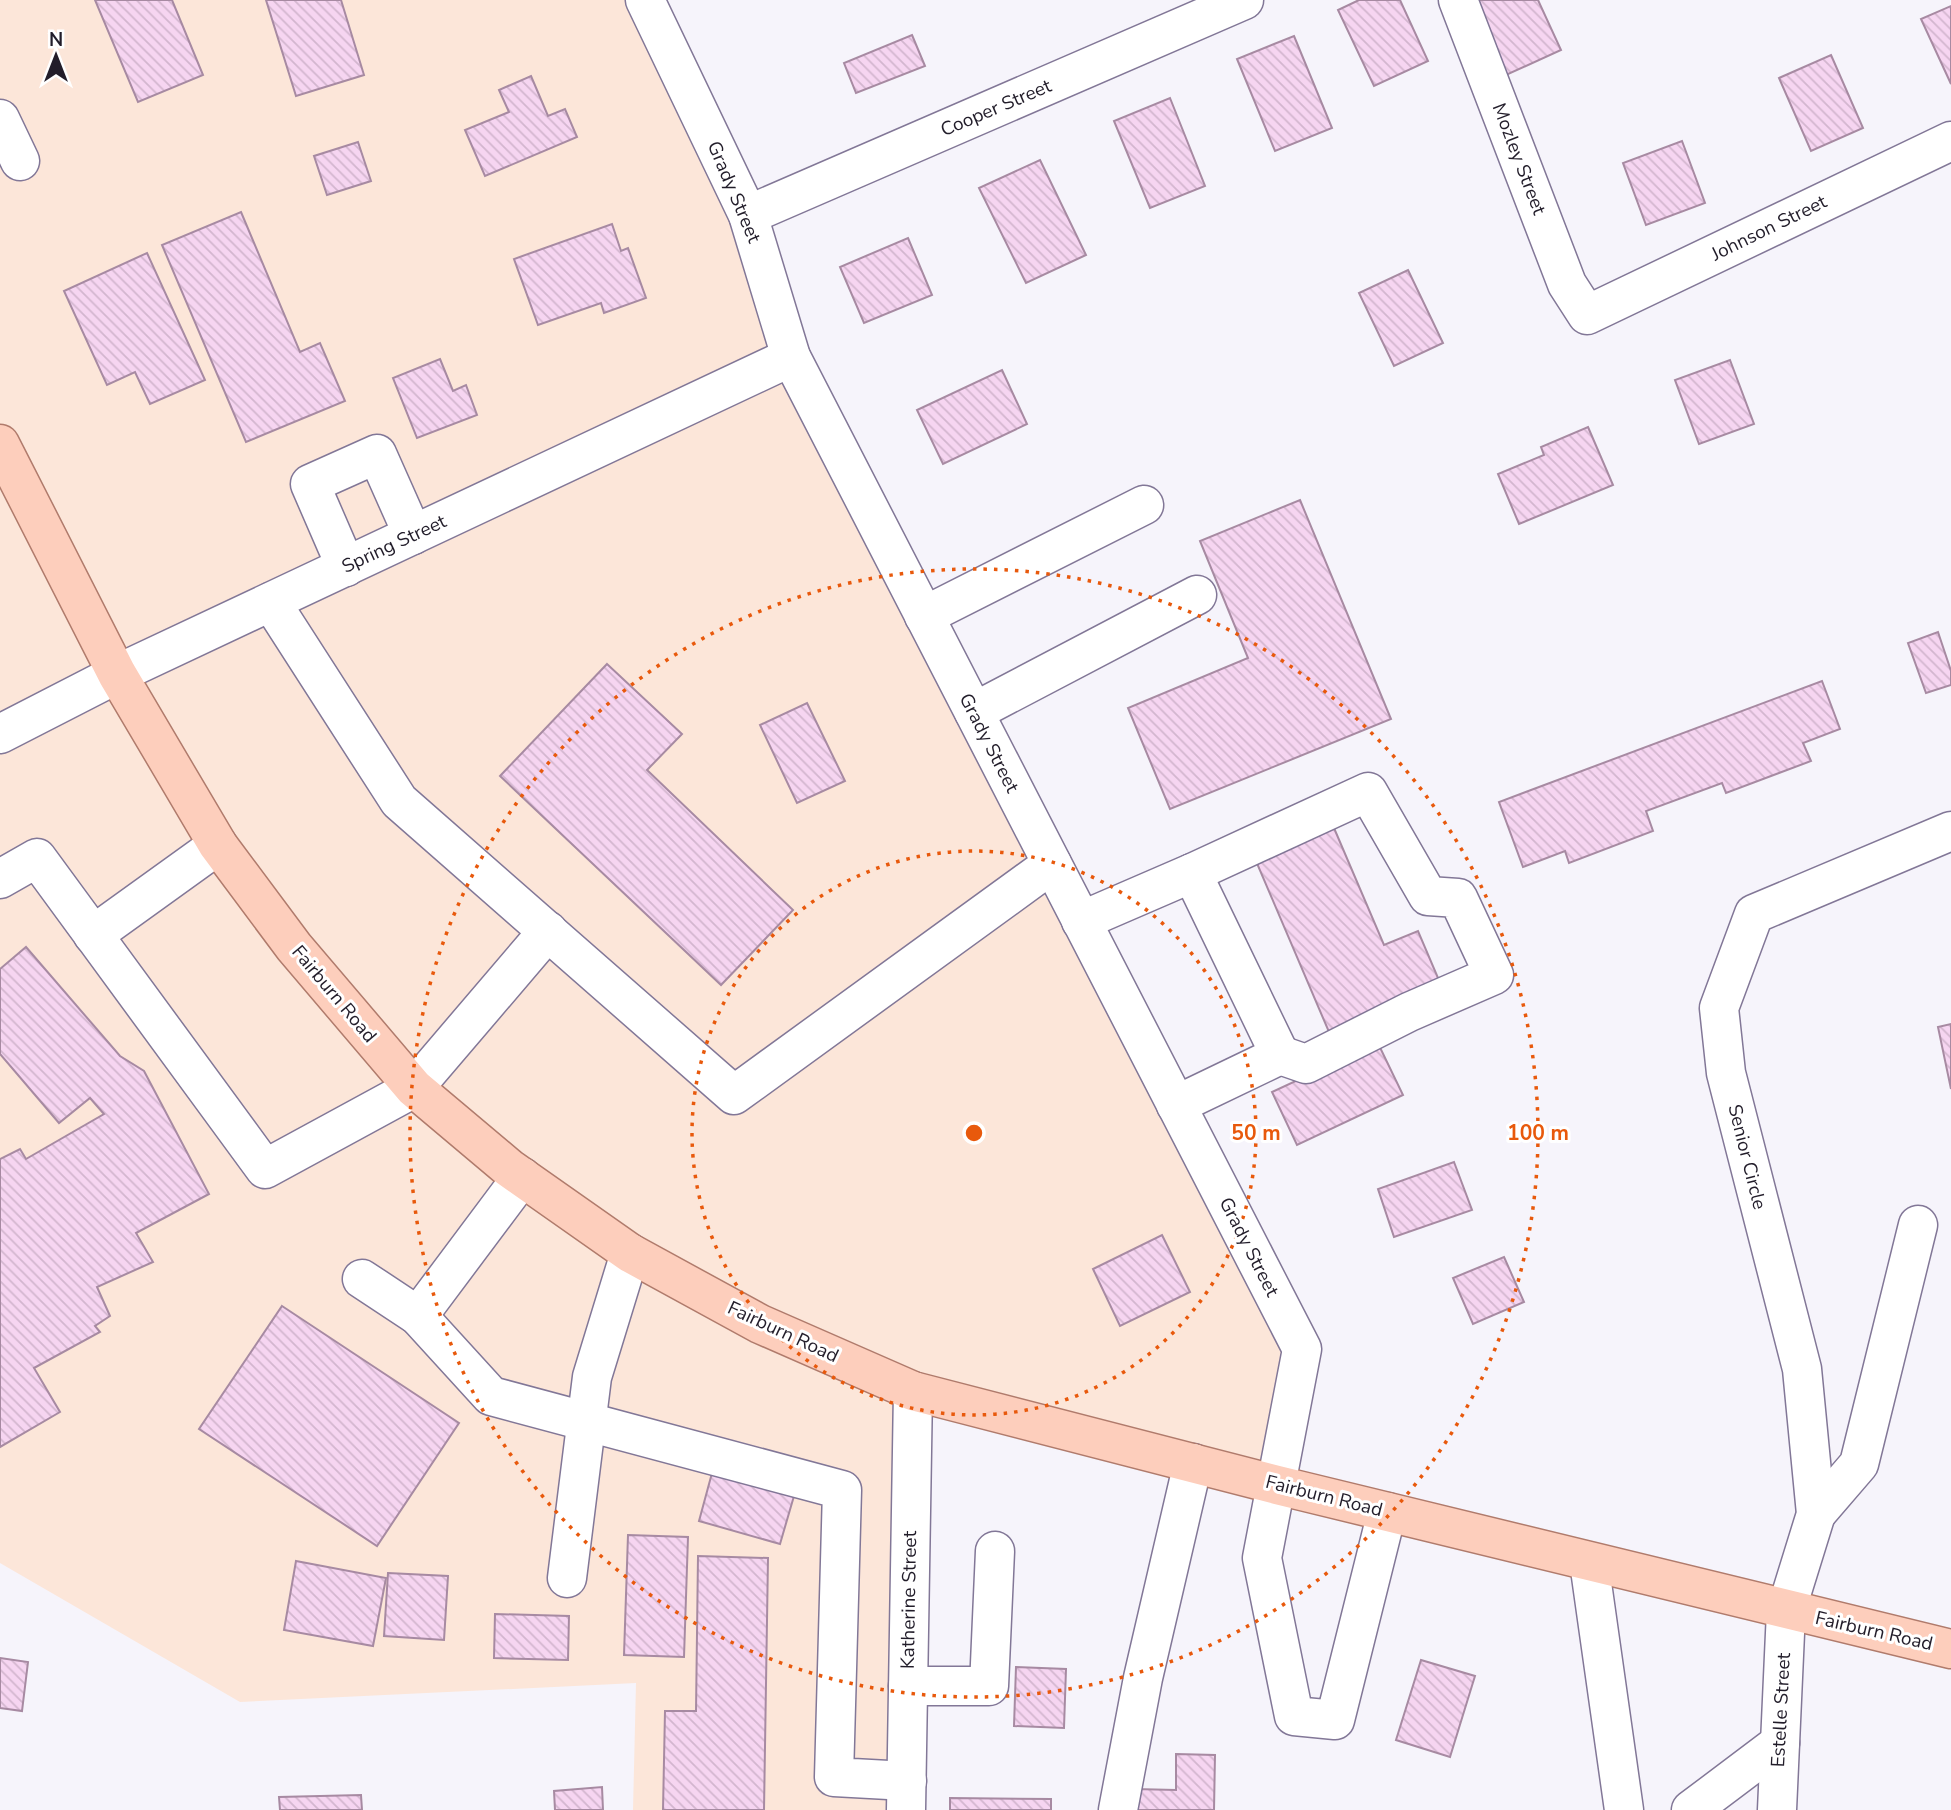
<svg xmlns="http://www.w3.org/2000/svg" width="1951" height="1810" font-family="'Nunito Sans',sans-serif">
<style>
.commercial{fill:#fce6d9}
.building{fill:url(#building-back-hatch);stroke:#a78aa2;stroke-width:2}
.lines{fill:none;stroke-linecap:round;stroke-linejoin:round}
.minor-casing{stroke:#827797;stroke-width:41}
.major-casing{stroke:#b07b6c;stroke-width:41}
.minor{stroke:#fff;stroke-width:38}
.major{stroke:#fdcebc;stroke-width:38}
.ring{fill:none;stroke:#e8590c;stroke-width:3.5;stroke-dasharray:3.5 7}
.labels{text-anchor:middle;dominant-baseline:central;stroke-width:6;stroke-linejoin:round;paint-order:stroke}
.street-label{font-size:19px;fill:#221d2a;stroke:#fff}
.centre{fill:#e8590c;stroke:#fff;stroke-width:3.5}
.ring-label{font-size:21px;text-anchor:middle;font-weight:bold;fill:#e8590c;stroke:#fff;stroke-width:6;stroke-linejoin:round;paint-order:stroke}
</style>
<defs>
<pattern id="building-back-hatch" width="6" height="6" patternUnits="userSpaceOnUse" patternTransform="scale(1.75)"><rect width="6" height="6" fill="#f6d5f1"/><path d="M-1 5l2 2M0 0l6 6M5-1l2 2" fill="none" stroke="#d3b6cf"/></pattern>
</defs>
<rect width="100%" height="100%" fill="#f6f4fb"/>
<polygon class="commercial" points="0,0 663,0 791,357 1302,1349 1277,1485 913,1391 906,1810 633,1810 636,1683 240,1702 0,1563"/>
<g class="building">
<polygon points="95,0 172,0 203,75 138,102"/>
<polygon points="266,0 341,0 364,75 296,96"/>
<polygon points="1359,0 1400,0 1428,61 1374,86 1338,10"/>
<polygon points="1471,0 1538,0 1561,50 1506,75"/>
<polygon points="1951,6 1951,84 1921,19"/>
<polygon points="912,35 925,66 856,93 844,63"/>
<polygon points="1294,36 1332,128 1275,151 1237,59"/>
<polygon points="1831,55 1863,128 1811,151 1779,78"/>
<polygon points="531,76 548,116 565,109 577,137 485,176 465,130 509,112 499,90"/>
<polygon points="1170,98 1205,186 1150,208 1114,121"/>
<polygon points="1682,141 1705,203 1646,225 1623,163"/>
<polygon points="358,142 371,181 327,195 314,156"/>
<polygon points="1040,160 1086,255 1026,283 979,188"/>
<polygon points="241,212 300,352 320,343 345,401 246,442 162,245"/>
<polygon points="612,224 621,251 628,248 646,298 604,313 601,303 538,325 514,259"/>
<polygon points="908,238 932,295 864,323 840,267"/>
<polygon points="147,253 205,380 150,404 135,372 107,385 64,291"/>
<polygon points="1408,270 1443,343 1394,366 1359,293"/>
<polygon points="440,359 453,391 466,385 477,415 417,438 393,378"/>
<polygon points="1730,360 1754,424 1699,444 1675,380"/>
<polygon points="1002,370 1027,424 943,464 917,410"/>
<polygon points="1588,427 1613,485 1519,524 1498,474 1544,455 1541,447"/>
<polygon points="1300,500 1391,719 1170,809 1128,708 1248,658 1200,541"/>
<polygon points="1938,632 1951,671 1951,685 1926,693 1908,643"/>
<polygon points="607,664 682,734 647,770 793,910 721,985 500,776"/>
<polygon points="1822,681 1840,729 1803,743 1811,761 1726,793 1722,783 1646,811 1653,831 1569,863 1565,851 1523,867 1499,802"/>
<polygon points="807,703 845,781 797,803 760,725"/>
<polygon points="1331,821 1384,945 1418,931 1441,985 1329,1032 1253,854"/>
<polygon points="26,947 120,1056 144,1071 209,1194 136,1233 153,1262 97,1287 110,1316 95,1326 100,1332 34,1368 60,1412 0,1447 0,1159 20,1149 26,1159 104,1114 90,1098 59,1123 0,1054 0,969"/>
<polygon points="1951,1024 1951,1089 1938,1027"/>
<polygon points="1373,1033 1403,1095 1297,1145 1272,1092 1339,1061"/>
<polygon points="1454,1162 1472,1210 1394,1237 1378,1189"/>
<polygon points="1162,1235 1190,1292 1120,1326 1093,1269"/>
<polygon points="1504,1257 1524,1302 1473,1324 1453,1278"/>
<polygon points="282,1306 459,1423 377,1546 199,1429"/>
<polygon points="712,1473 794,1496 780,1544 699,1521"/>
<polygon points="628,1535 688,1537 684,1657 624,1655"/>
<polygon points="698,1556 768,1558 764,1810 663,1810 665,1711 696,1711"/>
<polygon points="296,1561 386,1578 373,1646 284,1630"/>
<polygon points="388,1573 448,1576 444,1640 384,1636"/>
<polygon points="495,1614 569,1616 568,1660 494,1658"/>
<polygon points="0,1658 28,1662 22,1711 0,1708"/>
<polygon points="1421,1660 1475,1676 1450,1757 1396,1740"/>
<polygon points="1016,1667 1066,1669 1064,1728 1014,1726"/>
<polygon points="1176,1754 1215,1755 1214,1810 1134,1810 1135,1789 1176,1790"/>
<polygon points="602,1787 603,1810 555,1810 554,1791"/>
<polygon points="361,1795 362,1810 280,1810 279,1797"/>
<polygon points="950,1798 1051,1799 1051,1810 950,1810"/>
</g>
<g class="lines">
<g class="minor-casing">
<g id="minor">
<polyline points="645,0 748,215 791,357 1302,1349 1262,1558 1294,1716 1335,1720 1387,1512"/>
<polyline points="1458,0 1567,284 1587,315 1951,141"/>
<polyline points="0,119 20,161"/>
<polyline points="748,215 1244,0"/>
<polyline points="346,567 310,484 377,454 413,535"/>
<polyline points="271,602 399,801 734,1095 1052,864"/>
<polyline points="924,616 1144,505"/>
<polyline points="974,712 1197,595"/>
<polyline points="0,734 117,674 791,357"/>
<polyline points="1192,873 1368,792 1428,896 1458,898 1494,975 1409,1012 1306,1064 1280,1055"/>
<polyline points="0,879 37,858 265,1169 414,1088 548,931"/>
<polyline points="1081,921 1192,873 1280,1055 1176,1105"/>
<polyline points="93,935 218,845"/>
<polyline points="362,1279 418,1316 491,1396 842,1490 834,1777 907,1781"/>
<polyline points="418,1316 522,1177"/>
<polyline points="1816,1514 1859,1464 1918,1225"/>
<polyline points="1589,1562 1624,1810"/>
<polyline points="567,1578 592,1377 630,1253"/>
<polyline points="908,1686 989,1686 995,1551"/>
<polyline points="906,1810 913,1391"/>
<polyline points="1118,1810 1143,1678 1193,1463"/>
<polyline points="1691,1810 1780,1743"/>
<polyline points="1777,1810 1786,1611 1816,1514 1802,1369 1726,1073 1719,1008 1754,914 1951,831"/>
</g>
</g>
<g class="major-casing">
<polyline id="major" points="0,444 117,674 218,845 294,947 414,1088 509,1168 630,1253 760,1324 913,1391 1277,1485 1951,1649"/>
</g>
<use href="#minor" class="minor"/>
<use href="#major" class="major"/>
</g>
<g class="ring">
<circle cx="974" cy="1133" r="282"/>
<circle cx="974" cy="1133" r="564"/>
</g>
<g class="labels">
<g class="street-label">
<text transform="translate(996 108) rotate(-23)">Cooper Street</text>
<text transform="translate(1519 159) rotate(69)">Mozley Street</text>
<text transform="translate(734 192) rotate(67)">Grady Street</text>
<text transform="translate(1769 228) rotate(-26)">Johnson Street</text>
<text transform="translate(394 544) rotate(-25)">Spring Street</text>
<text transform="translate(989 743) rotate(63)">Grady Street</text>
<text transform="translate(334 994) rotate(50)">Fairburn Road</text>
<text transform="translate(1747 1157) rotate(76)">Senior Circle</text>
<text transform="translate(1249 1247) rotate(63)">Grady Street</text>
<text transform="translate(783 1332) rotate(25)">Fairburn Road</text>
<text transform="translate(1324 1496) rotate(14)">Fairburn Road</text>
<text transform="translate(909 1600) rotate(-89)">Katherine Street</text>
<text transform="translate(1874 1631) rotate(13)">Fairburn Road</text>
<text transform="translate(1781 1710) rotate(-87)">Estelle Street</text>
</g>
</g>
<circle cx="974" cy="1133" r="10" class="centre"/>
<g class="ring-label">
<text x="1256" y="1140">50 m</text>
<text x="1538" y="1140">100 m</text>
</g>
<g transform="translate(56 56)" stroke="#ffffff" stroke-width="5" paint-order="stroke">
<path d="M0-5L12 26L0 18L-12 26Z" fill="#221d2a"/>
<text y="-10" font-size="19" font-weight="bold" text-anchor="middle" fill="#221d2a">N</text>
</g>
</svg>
